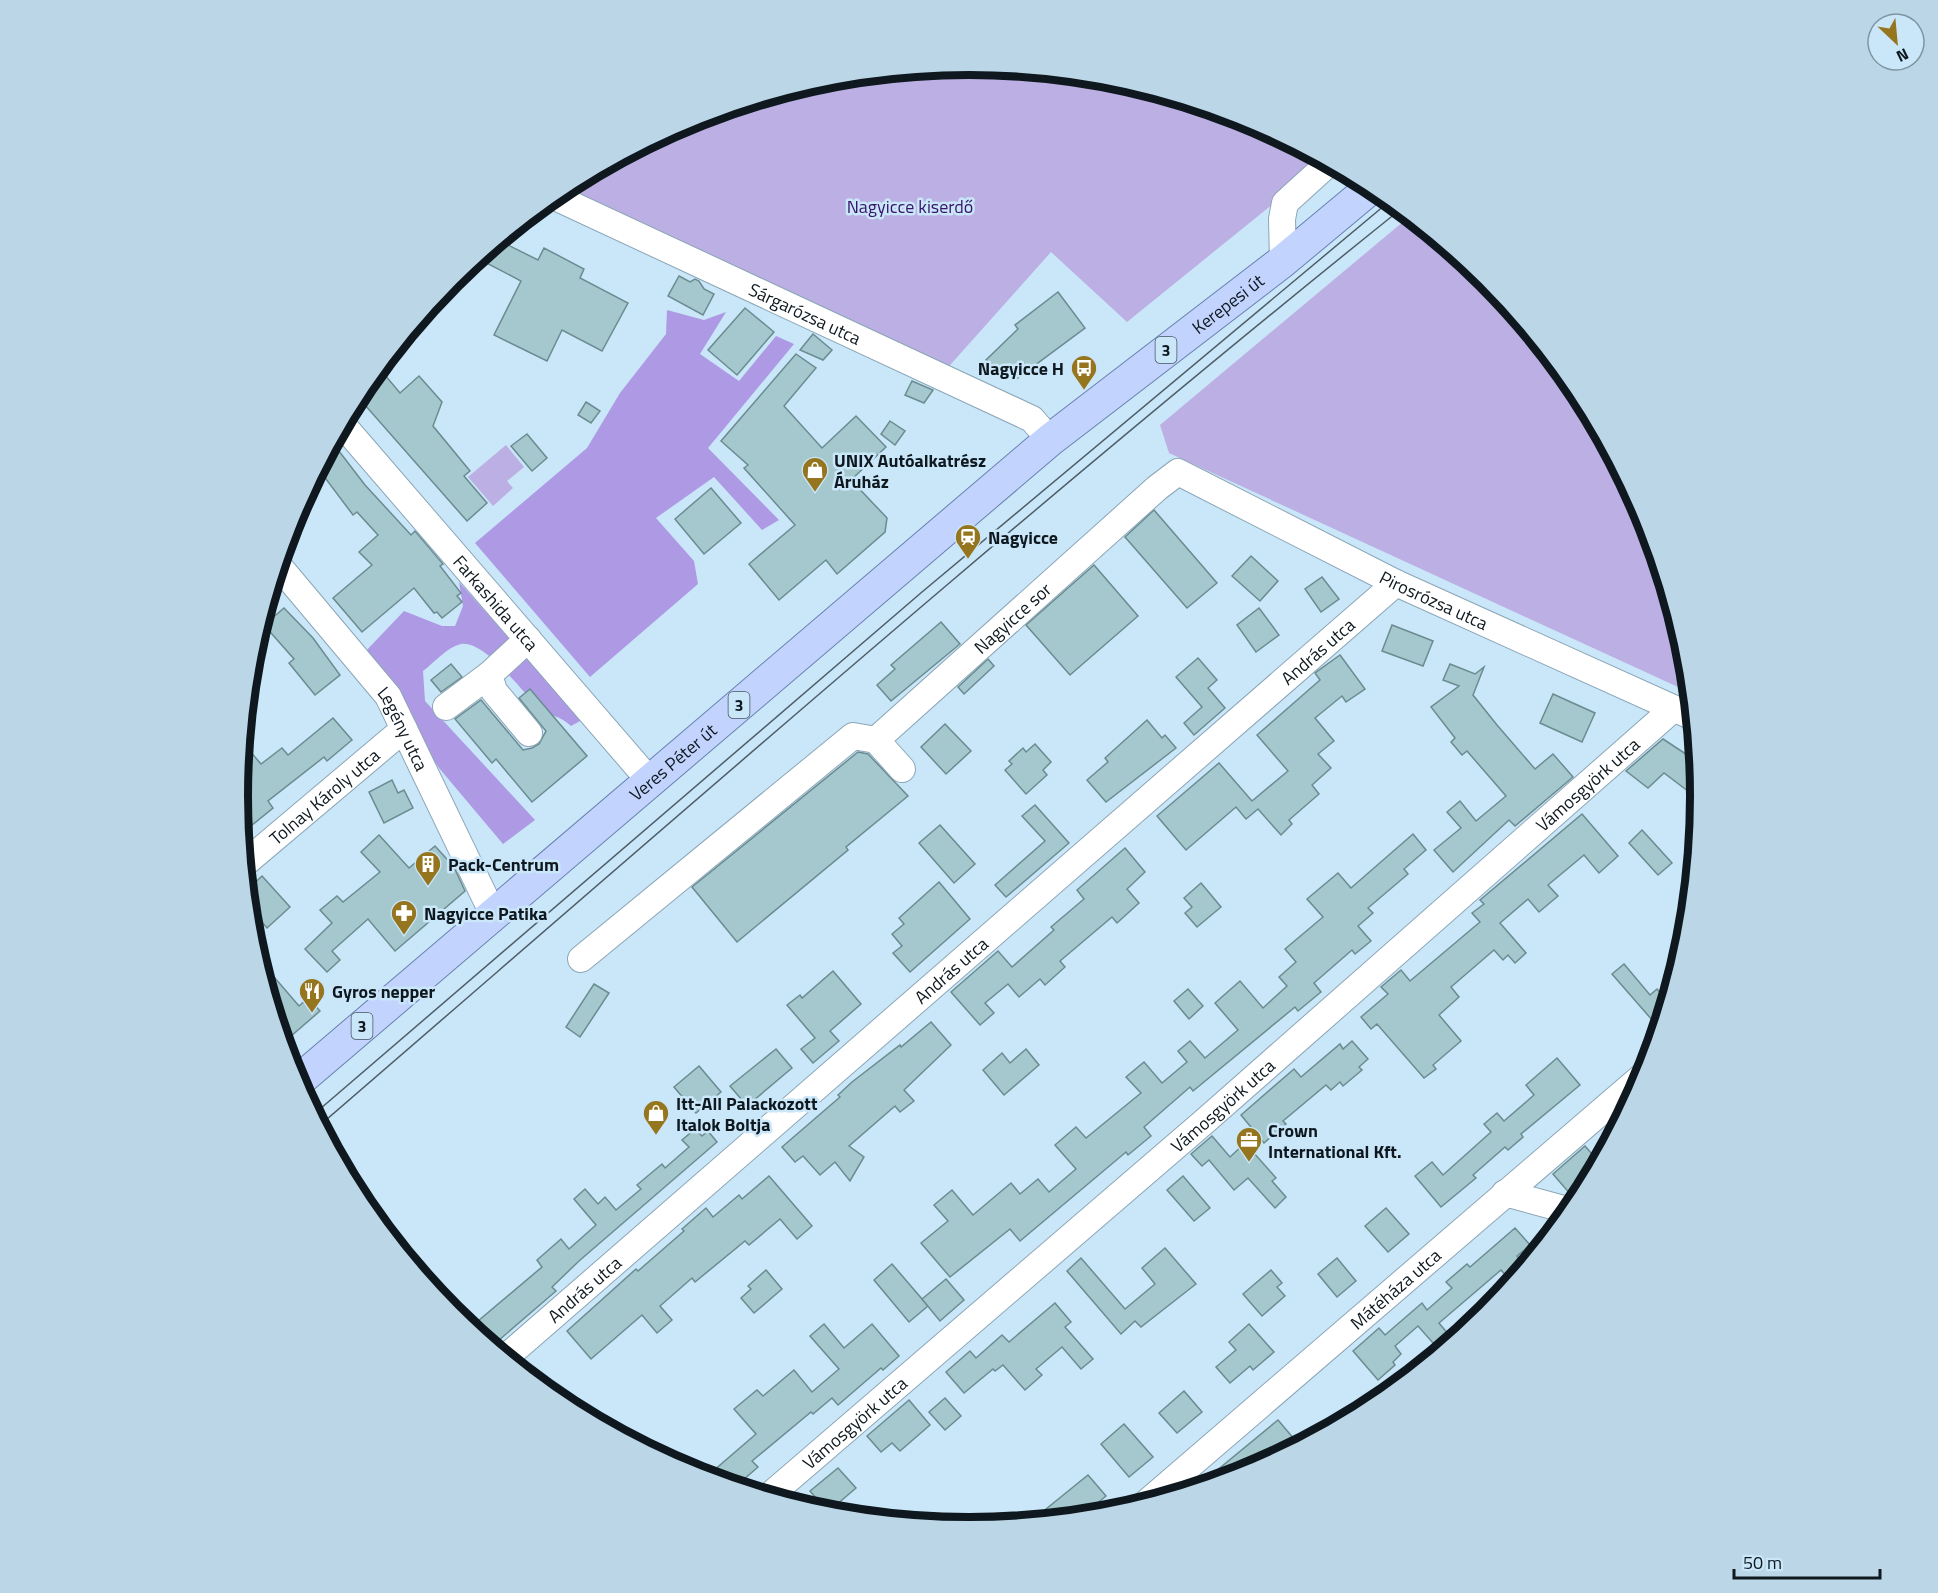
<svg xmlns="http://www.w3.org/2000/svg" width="1938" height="1593" font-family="'Titillium Web',sans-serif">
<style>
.green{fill:#bcafe3}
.forest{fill:#ae9ae4}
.building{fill:#a4c8cd;stroke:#6a8c91;stroke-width:1.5}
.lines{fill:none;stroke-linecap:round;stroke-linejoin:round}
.minor-casing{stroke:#8ba6b7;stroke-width:28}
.major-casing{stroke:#6980b0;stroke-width:34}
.minor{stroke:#fff;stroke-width:26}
.major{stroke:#c2d4fe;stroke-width:32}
.tram{stroke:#4d5e68;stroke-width:1.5}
.labels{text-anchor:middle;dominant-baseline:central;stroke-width:5;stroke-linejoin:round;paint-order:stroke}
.shield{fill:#cae6f9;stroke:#465660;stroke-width:1.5}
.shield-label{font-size:16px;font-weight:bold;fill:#0e181e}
.park-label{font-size:18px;fill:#38136a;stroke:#cae6f9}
.street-label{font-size:18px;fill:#0e181e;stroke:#cae6f9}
.poi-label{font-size:18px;font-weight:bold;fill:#0e181e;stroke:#cae6f9;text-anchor:start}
.rim{fill:none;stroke:#0e181e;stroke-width:8}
</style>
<rect width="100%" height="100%" fill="#cae6f9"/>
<g class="green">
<polygon points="969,65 1112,79 1249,120 1326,161 1127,322 1051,252 943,373 563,188 689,120 827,79"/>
<polygon points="1410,216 1487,279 1578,390 1645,517 1687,654 1691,693 1169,453 1160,425"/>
<polygon points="506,445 524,467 507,481 513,488 493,506 468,477"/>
</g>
<g class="forest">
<polygon points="667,310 704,320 726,312 700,354 739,381 776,336 794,344 708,448 779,520 762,530 714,477 656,518 694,561 698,584 590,677 475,543 587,448 620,393 666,334"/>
<path d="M459,582L582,720L571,726C560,715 548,716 539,708C522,692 485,640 461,644C447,647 434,663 423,671L425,701L535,820L503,844L439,768L363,654L404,611L442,626H455L463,606Z"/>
</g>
<g class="building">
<polygon points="498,240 538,260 544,248 584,269 580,278 628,303 602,351 562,330 547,361 494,335 521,281 477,258"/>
<polygon points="679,276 690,282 695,279 699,281 704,289 714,294 703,315 668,296"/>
<polygon points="1058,292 1085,328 1015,380 986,360 1018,329 1015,325"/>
<polygon points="745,308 774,332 737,375 708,350"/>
<polygon points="813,334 832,350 823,360 800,350"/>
<polygon points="796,354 816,368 784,406 822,448 856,416 886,447 851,480 887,518 885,532 837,574 826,560 779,600 749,564 795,525 744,468 748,465 721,441"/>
<polygon points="379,368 400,393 419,376 442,402 433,426 470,471 464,476 487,503 467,521 357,396"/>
<polygon points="912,381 933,390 924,403 905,395"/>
<polygon points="586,402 600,411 591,423 578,415"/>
<polygon points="890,421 905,431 895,445 881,434"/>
<polygon points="527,434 547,458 532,471 511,446"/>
<polygon points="332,442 365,485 411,535 415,531 443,564 440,566 461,593 457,596 462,602 442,618 437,612 434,613 414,588 362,632 333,598 372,565 359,552 378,535 357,512 353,515 323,475 309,485"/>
<polygon points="711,488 741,523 704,554 675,519"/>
<polygon points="1154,510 1217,583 1187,608 1125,537"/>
<polygon points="1251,556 1278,581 1260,601 1232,576"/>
<polygon points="1094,565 1138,616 1070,675 1026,625"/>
<polygon points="1322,577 1339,599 1321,612 1305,589"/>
<polygon points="284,608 313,638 340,675 315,695 289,663 294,659 264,625"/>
<polygon points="1259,608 1279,635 1256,652 1237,625"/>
<polygon points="941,622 960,644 891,701 877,685 895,669 891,665"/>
<polygon points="1392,625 1433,641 1423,666 1382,651"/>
<polygon points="1340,655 1365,689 1346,702 1342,696 1315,718 1334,741 1318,754 1331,768 1312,785 1319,794 1289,820 1292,824 1281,835 1258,809 1246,819 1236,807 1186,850 1157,816 1219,763 1252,801 1288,771 1257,735 1320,680 1315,673"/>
<polygon points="1198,658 1217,680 1208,688 1225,708 1194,735 1184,723 1202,707 1176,677"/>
<polygon points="988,659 994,666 964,694 958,687"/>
<polygon points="451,664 462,677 441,692 431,680"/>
<polygon points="1450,664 1475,674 1484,667 1473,695 1497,725 1535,769 1553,754 1573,777 1515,826 1509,820 1453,872 1434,850 1461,828 1447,812 1460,801 1476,821 1506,796 1467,751 1462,755 1451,742 1455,738 1431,707 1459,686 1443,680"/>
<polygon points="530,689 587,756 532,802 496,759 492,763 455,719 481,700 523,750 532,748 539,744 546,731 519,698"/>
<polygon points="1553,694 1595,713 1582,742 1540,723"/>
<polygon points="333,718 352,740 327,761 324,757 268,801 273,808 241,834 237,796 242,742 261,764 282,748 288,755"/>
<polygon points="1147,720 1162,738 1165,735 1176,748 1106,802 1087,780 1108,762 1105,758"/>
<polygon points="945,724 971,751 946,774 921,747"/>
<polygon points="1663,739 1698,762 1701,801 1664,773 1648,788 1626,771"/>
<polygon points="1035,744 1051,762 1043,770 1047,775 1026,794 1005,770 1012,764 1009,761 1023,748 1026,752"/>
<polygon points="858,752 868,754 908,796 846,847 848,850 737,942 692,887"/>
<polygon points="392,780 398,793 404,790 413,808 384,823 369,792"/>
<polygon points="1035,805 1069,843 1006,897 995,885 1045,841 1022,816"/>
<polygon points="1582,814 1618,856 1599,873 1584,855 1548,885 1558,896 1539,912 1528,899 1500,923 1526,953 1515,963 1508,955 1503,960 1494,950 1451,987 1459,997 1439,1015 1461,1041 1433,1065 1436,1069 1424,1078 1377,1024 1371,1029 1361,1017 1388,994 1381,987 1401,970 1410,981 1480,922 1472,913 1484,904 1480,900"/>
<polygon points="940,825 975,864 954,883 919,843"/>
<polygon points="1642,830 1672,863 1658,875 1629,843"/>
<polygon points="1413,834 1426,850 1404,869 1408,874 1368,908 1373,913 1358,926 1371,941 1355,954 1352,950 1314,983 1321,992 1298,1011 1295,1007 1193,1091 1190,1087 1144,1127 1151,1136 1128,1155 1126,1152 1020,1241 1010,1229 950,1277 921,1243 948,1221 934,1205 952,1190 973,1215 1011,1183 1020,1194 1038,1179 1049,1192 1076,1169 1055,1145 1076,1127 1086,1138 1141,1093 1126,1077 1144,1062 1162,1083 1187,1062 1178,1051 1190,1041 1205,1058 1238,1030 1215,1003 1240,981 1263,1008 1287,986 1279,977 1296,962 1285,949 1323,917 1307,899 1338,873 1351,888"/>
<polygon points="379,835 409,868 435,846 454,867 465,891 395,951 368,919 332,951 340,960 327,972 305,949 332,923 320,910 337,896 343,902 380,872 361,852"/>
<polygon points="1125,848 1145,872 1127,889 1139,903 1117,923 1112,917 1060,961 1065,967 1045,985 1040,979 1019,997 1008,984 985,1003 994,1013 980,1025 951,992 998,951 1012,967 1054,930 1051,927 1084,899 1077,890"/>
<polygon points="262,876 290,907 267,928 248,906 246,891"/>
<polygon points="939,882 970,919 910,972 893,953 902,946 892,934 904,924 899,918"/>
<polygon points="1201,883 1221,907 1197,927 1185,913 1192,907 1184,898"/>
<polygon points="256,956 299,1006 308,998 320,1011 283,1043 277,1025 285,1018 269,999"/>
<polygon points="1624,964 1650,995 1657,989 1668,1002 1660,1029 1612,974"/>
<polygon points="833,971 861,1004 830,1031 839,1041 813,1063 801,1049 815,1038 787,1005 800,995 802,998"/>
<polygon points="594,984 609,993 580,1037 566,1027"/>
<polygon points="1188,989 1203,1006 1189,1019 1174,1001"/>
<polygon points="931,1022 951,1045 904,1090 914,1101 900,1112 895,1106 849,1146 864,1157 850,1181 835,1162 820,1175 803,1156 795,1162 782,1147 840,1097 838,1095 852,1082 900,1045 901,1047"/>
<polygon points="1352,1041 1368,1059 1359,1067 1362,1070 1343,1086 1340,1082 1331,1090 1326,1085 1283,1121 1286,1124 1264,1143 1241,1115 1294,1069 1301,1077 1340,1044 1343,1049"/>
<polygon points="776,1049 792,1068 747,1106 730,1086"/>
<polygon points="1026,1049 1039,1065 1004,1095 983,1070 1002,1053 1010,1063"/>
<polygon points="1557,1058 1580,1085 1521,1134 1523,1137 1508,1150 1505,1147 1473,1175 1476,1178 1441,1207 1415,1176 1432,1162 1443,1175 1491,1132 1484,1124 1497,1113 1504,1121 1534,1095 1526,1085"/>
<polygon points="699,1066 721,1092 696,1113 674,1087"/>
<polygon points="695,1129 702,1136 708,1131 717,1142 579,1261 552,1287 556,1291 491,1347 474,1332 482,1325 478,1321 542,1267 537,1260 561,1239 569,1249 596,1225 574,1199 585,1189 598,1204 605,1197 616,1210 641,1189 637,1185 662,1164 665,1168 689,1147 682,1140"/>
<polygon points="1212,1136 1230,1157 1245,1143 1276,1178 1272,1181 1286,1197 1275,1208 1248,1178 1234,1190 1209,1160 1202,1166 1191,1154"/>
<polygon points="1585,1146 1599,1162 1580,1199 1571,1195 1553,1174"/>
<polygon points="769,1176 812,1226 797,1239 780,1219 749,1245 745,1241 695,1282 692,1278 660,1306 672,1320 657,1333 642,1315 591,1359 567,1331 636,1269 638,1271 684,1231 682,1229 706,1208 713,1217 739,1195 742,1199"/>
<polygon points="1183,1176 1210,1208 1194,1221 1167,1190"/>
<polygon points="1386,1208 1409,1234 1388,1252 1365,1226"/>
<polygon points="1515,1228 1530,1245 1517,1256 1524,1264 1508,1278 1501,1270 1439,1323 1454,1341 1441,1352 1418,1326 1395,1346 1401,1354 1393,1362 1395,1365 1378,1380 1353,1351 1379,1328 1385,1335 1422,1303 1427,1310 1452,1288 1446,1282 1467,1264 1470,1267"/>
<polygon points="1165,1248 1196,1284 1141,1327 1135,1321 1121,1334 1067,1271 1081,1258 1125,1309 1155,1284 1142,1268"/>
<polygon points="1337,1258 1356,1281 1337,1297 1318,1274"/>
<polygon points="892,1264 928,1306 909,1322 874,1280"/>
<polygon points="766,1270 782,1289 754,1313 741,1298 751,1289 748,1286"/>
<polygon points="1271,1270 1282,1283 1277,1287 1285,1296 1262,1316 1243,1294"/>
<polygon points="946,1279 964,1300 940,1321 922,1299"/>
<polygon points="1055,1303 1071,1322 1065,1327 1093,1359 1081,1369 1062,1347 1036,1369 1042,1375 1025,1390 1003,1365 995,1371 993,1369 964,1393 946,1372 970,1351 976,1358 1002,1335 1009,1342"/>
<polygon points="824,1324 844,1348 872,1324 899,1356 883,1370 881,1368 838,1405 832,1398 813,1414 811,1412 752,1461 758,1467 735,1487 705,1478 756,1434 734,1409 757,1390 763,1396 794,1370 812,1392 839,1369 810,1336"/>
<polygon points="1249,1324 1274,1352 1253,1370 1250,1366 1230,1383 1216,1367 1236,1350 1229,1342"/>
<polygon points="1184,1391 1202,1412 1177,1433 1159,1413"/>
<polygon points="945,1398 961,1416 945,1430 929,1412"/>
<polygon points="909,1400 930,1425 900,1451 892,1443 881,1452 867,1436"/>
<polygon points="1278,1420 1300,1446 1249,1473 1193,1490"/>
<polygon points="1124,1424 1153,1457 1129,1477 1101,1444"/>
<polygon points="838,1468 856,1488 828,1512 810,1491"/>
<polygon points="1088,1475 1106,1496 1081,1517 1030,1522"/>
</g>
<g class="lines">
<g class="minor-casing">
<g id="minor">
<path id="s1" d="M553,196L1032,419L1050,440"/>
<polyline points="1283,261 1282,219 1285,203 1329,163"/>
<path id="s2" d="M342,424L650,781"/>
<path id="s3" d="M278,565L388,696L493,914"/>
<polyline points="489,675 494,691 529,733"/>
<polyline points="446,707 489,675 528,639"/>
<path id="s4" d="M902,769L876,740L1157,488L1178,472L1396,583L1693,717"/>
<path id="s5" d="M244,864L404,729"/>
<polyline points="581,959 853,736 876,740"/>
<polyline points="1505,1193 1571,1211"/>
<path id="s6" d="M505,1358L1396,583"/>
<path id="s7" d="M768,1497L1205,1121L1673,709"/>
<path id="s8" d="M1145,1504L1646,1073"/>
</g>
</g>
<g class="major-casing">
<g id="major">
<path id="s9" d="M296,1083L1050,440L1283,261L1373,186"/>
</g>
</g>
<use href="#minor" class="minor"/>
<use href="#major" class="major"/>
<g class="tram">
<polyline points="313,1115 922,592 1391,200"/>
<path d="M319,1126C677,817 1032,505 1401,209"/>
</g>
</g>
<defs>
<g id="bus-pin" transform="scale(1.35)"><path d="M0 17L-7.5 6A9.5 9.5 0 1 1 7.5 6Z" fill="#95751d" stroke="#cae6f9"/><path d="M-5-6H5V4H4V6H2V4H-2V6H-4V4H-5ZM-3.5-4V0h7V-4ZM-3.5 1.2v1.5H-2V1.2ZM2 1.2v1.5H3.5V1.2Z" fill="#fff"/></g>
<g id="shop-pin" transform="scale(1.35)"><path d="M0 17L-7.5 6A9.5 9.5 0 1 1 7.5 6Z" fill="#95751d" stroke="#cae6f9"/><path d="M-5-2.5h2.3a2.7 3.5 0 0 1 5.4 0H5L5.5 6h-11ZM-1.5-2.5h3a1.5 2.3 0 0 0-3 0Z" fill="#fff"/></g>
<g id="station-pin" transform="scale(1.35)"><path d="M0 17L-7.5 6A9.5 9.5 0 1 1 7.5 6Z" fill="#95751d" stroke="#cae6f9"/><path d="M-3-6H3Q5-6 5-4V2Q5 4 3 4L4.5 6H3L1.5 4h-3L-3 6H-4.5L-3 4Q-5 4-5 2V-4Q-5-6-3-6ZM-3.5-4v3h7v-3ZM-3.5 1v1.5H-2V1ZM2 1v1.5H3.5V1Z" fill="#fff"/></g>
<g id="building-pin" transform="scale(1.35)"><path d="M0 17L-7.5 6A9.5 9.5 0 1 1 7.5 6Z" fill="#95751d" stroke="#cae6f9"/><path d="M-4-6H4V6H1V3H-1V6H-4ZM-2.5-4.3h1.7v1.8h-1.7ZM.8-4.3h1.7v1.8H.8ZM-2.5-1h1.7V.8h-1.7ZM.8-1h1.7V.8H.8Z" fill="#fff"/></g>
<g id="pharmacy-pin" transform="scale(1.35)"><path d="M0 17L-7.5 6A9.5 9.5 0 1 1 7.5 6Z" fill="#95751d" stroke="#cae6f9"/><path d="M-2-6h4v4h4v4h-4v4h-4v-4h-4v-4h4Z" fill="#fff"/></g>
<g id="restaurant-pin" transform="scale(1.35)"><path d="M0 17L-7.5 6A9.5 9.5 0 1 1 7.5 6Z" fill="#95751d" stroke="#cae6f9"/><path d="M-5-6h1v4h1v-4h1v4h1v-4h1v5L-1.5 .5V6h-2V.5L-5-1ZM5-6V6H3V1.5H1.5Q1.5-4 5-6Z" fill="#fff"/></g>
<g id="office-pin" transform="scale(1.35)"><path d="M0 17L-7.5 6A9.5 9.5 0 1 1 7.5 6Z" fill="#95751d" stroke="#cae6f9"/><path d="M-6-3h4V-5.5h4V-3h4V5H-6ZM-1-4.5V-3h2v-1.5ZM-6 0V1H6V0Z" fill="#fff"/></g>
</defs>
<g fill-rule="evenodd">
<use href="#bus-pin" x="1084" y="368"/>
<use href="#shop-pin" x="815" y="470"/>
<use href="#station-pin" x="968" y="537"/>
<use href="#building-pin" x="428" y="864"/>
<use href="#pharmacy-pin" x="404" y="913"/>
<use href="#restaurant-pin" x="312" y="991"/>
<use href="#shop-pin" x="656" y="1113"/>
<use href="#office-pin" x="1249" y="1140"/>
</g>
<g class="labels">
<g class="shield">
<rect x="1155.5" y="337" width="21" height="26" rx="4.5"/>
<rect x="728.5" y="692" width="21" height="26" rx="4.5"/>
<rect x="351.5" y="1013" width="21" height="26" rx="4.5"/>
</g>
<g class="shield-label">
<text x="1166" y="350">3</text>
<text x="739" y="705">3</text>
<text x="362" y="1026">3</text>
</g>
<g class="park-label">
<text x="910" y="206">Nagyicce kiserdő</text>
</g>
<g class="street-label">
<text stroke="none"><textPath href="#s9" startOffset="1215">Kerepesi út</textPath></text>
<text stroke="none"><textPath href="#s1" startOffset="278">Sárgarózsa utca</textPath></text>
<text stroke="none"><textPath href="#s4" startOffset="729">Pirosrózsa utca</textPath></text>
<text stroke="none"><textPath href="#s2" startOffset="236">Farkashida utca</textPath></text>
<text stroke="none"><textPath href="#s4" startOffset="222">Nagyicce sor</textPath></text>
<text stroke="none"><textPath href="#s6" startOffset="1077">András utca</textPath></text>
<text stroke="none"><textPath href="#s3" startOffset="207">Legény utca</textPath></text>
<text stroke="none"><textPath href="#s9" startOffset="495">Veres Péter út</textPath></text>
<text stroke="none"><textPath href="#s7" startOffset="1086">Vámosgyörk utca</textPath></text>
<text stroke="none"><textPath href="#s5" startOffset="105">Tolnay Károly utca</textPath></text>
<text stroke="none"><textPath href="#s6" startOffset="591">András utca</textPath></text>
<text stroke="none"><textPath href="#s7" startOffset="600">Vámosgyörk utca</textPath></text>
<text stroke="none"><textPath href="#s8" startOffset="330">Mátéháza utca</textPath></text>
<text stroke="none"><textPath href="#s6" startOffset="105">András utca</textPath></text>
<text stroke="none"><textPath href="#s7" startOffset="114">Vámosgyörk utca</textPath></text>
</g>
<g class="poi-label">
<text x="1064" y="368" text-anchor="end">Nagyicce H</text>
<text x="834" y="460">UNIX Autóalkatrész<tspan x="834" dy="21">Áruház</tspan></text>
<text x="988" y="537">Nagyicce</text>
<text x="448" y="864">Pack-Centrum</text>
<text x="424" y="913">Nagyicce Patika</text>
<text x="332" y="991">Gyros nepper</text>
<text x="676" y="1103">Itt-All Palackozott<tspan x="676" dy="21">Italok Boltja</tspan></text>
<text x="1268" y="1130">Crown<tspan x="1268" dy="21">International Kft.</tspan></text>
</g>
</g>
<path d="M0 0H1938V1593H0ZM248 796a721 721 0 1 1 1442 0a721 721 0 1 1-1442 0Z" fill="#bbd6e7" fill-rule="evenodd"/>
<path class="rim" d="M248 796a721 721 0 1 1 1442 0a721 721 0 1 1-1442 0Z"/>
<g transform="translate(1896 42) rotate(154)"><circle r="28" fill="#cae6f9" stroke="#7f94a1" stroke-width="1.5"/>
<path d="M0-4.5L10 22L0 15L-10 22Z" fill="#95751d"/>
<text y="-9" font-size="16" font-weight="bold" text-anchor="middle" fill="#0e181e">N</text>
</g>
<path d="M1734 1569v9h146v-9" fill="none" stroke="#0e181e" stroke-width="3"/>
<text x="1743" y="1569" font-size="18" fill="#0e181e" stroke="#cae6f9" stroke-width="4.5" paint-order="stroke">50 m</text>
</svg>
